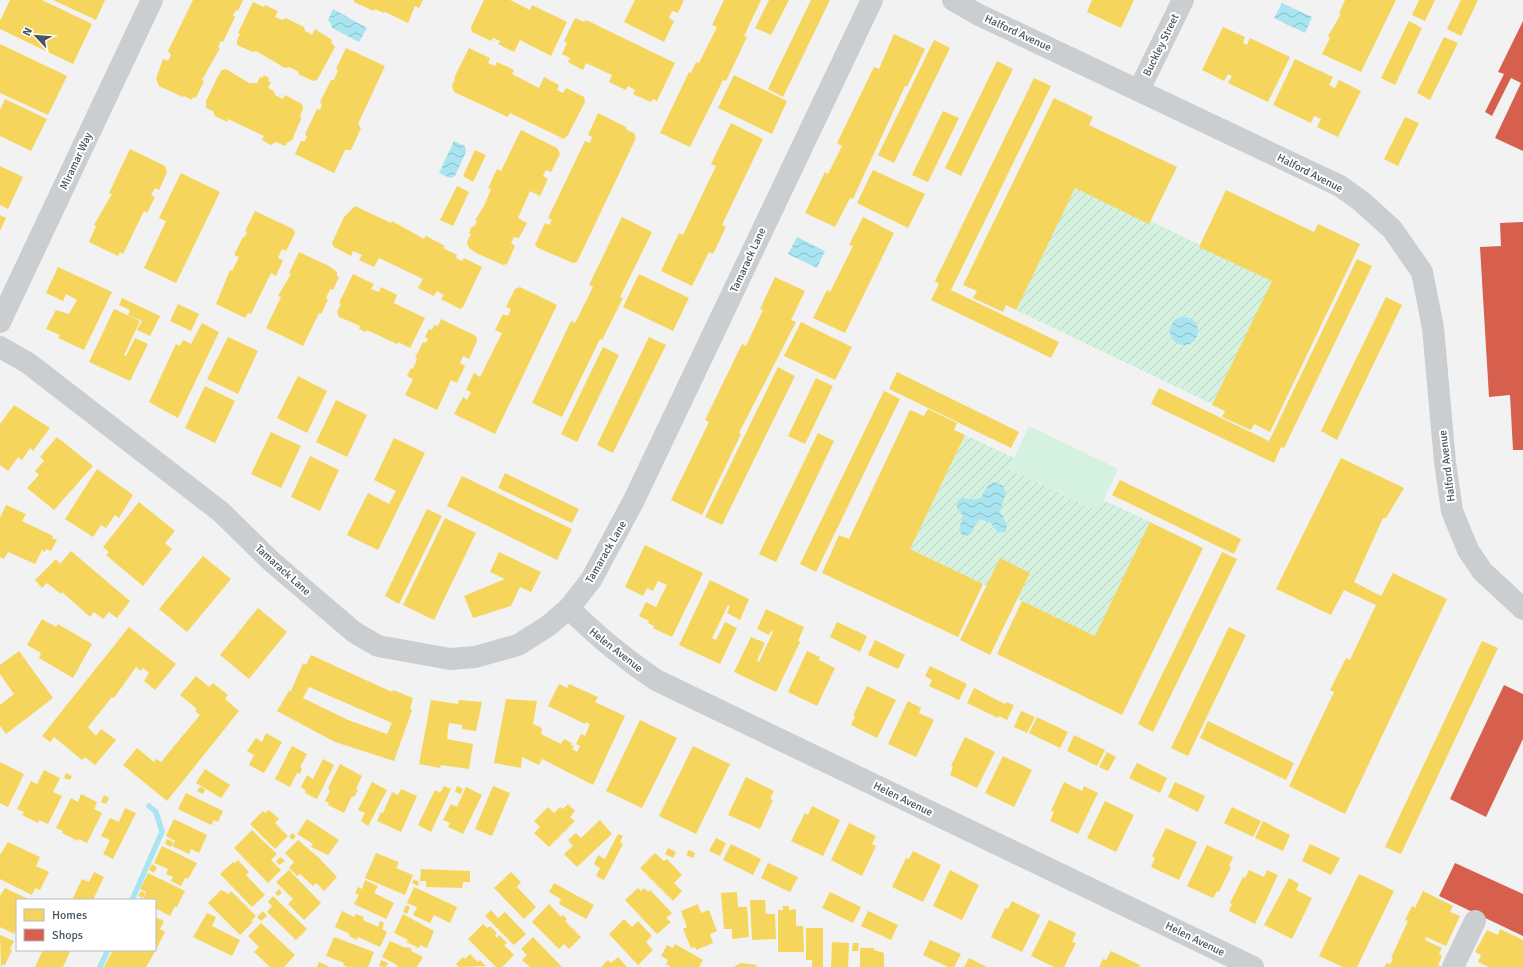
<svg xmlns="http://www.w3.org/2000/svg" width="1523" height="967" font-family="Signika,sans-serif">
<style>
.garden{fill:url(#garden-furrows)}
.pitch{fill:#d5f1df}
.water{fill:url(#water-waves)}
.homes{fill:#f6d55c;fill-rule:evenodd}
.shops{fill:#d6604d}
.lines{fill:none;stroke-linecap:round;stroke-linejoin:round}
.stream{stroke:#a9e5f1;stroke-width:5.5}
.minor{stroke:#cbced0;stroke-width:22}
.labels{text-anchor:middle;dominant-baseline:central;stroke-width:4;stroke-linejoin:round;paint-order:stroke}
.street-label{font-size:11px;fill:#48555f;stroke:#fff}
</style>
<defs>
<pattern id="garden-furrows" width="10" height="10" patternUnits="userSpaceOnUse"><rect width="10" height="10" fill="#d5f1df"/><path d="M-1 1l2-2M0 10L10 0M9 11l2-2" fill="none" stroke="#b8d1c2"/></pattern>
<pattern id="water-waves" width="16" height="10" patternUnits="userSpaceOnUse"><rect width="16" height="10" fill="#a9e5f1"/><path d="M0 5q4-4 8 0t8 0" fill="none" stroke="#8cbcc6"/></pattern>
</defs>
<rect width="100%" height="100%" fill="#f2f2f2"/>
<g class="garden">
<polygon points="1075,183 1272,281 1214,405 1014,309"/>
<polygon points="965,435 1014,458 1009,469 1098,511 1103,500 1150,522 1095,636 1018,599 1030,573 1000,559 987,586 910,549"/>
</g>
<polygon class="pitch" points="1029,426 1118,469 1098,511 1009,469"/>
<g class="water">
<polygon points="1282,3 1312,17 1305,33 1274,18"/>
<polygon points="333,9 367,28 359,42 332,28 331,24 328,20"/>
<polygon points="454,141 465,146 466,152 455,176 450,178 439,173"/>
<polygon points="797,237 825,251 817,268 788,254"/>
<circle cx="1184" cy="331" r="14"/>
<path d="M994,482L1003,486L1006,493L1000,511L1007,525L1006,532L998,533L991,523L980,519C972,523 975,533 967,536L962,535L959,530L963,516L957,508L958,500L963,498C990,504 978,489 994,482Z"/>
</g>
<g class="homes">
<polygon points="10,0 42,0 92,24 73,64 0,29 0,21"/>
<polygon points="53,0 105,0 96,20"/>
<polygon points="193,0 243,0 238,11 236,10 233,15 235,17 223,42 221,41 218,47 220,48 202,80 204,81 196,98 193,97 192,100 184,96 183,97 159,86 156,79 163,59 168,61 171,55 168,51"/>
<polygon points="354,0 423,0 419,8 415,6 408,23 385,12 384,13 375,9 374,11 354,2"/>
<polygon points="484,0 510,0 530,10 532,5 567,22 551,56 520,40 514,52 498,44 500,41 493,38 491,41 472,32 471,27"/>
<polygon points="635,0 684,0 678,13 672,11 669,18 674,21 664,42 624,22"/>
<polygon points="724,0 761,0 744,36 747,37 726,81 723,80 690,147 660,133 689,72 691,73 696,62 699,63 717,27 712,25"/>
<polygon points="769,0 789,0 771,35 755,28"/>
<polygon points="811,0 830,0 783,97 768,89"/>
<polygon points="1092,0 1134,0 1121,28 1087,12"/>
<polygon points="1345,0 1396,0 1361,72 1322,54 1330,38 1328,36 1341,14 1339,13"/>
<polygon points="1419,0 1435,0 1425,21 1412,15"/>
<polygon points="1461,0 1478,0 1461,36 1447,29"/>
<polygon points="253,2 264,7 265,5 278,11 275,17 282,20 286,18 304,27 305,31 312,35 315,29 332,40 331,42 335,47 317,80 313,81 298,74 299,72 289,67 285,68 256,51 253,52 237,45 237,40 240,34 238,33"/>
<polygon points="575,18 584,22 586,20 675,63 657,101 653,99 651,102 633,94 635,90 628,86 626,90 609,82 612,75 586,63 583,70 568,62 570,58 562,54 567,43 564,41"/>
<polygon points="1409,21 1422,28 1395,85 1381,78"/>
<polygon points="1223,27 1245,37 1243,43 1247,45 1250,38 1290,57 1268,102 1228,83 1232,76 1228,74 1224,81 1202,70"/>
<polygon points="894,34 925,49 907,87 905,86 853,199 850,198 835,227 805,213 825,172 828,174 842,146 837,143 874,67 879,69"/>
<polygon points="1444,37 1458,43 1430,100 1417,93"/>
<polygon points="934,40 950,48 894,163 878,155"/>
<polygon points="0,44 67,76 48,115 0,93"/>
<polygon points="346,48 385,66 358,124 361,128 351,150 345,150 334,173 295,154 301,141 305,141 307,137 305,134 317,109 320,110 322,105 320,102 331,80 334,80 338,70 336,69"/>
<polygon points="469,48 490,58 488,63 495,66 497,62 514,70 512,74 539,88 544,77 559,85 557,90 563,93 566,88 584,97 585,102 568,135 564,139 510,113 508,117 454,92 452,86 455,79 454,78"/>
<polygon points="1295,59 1333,77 1329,85 1335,88 1339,80 1361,91 1338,137 1317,127 1321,119 1314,116 1311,123 1273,105"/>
<polygon points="997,61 1013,69 961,176 945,168"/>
<polygon points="226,69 249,83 257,83 260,77 262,78 264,75 269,78 268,81 271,82 268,88 274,91 275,95 283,99 285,95 302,104 303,109 300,116 301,119 292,140 287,143 285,146 276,142 271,145 262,140 264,136 228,119 227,122 215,116 213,111 206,108 206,101 218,76 222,70"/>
<polygon points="734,75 787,101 772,134 718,108"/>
<polygon points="1034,78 1051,86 951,290 1059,342 1051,358 931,300 939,284 935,281"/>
<polygon points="1054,98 1093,117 1089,125 1177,167 1149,224 1075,188 1016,310 1006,305 1003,312 973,298 977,291 963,285"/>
<polygon points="5,99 47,119 31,151 0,136 0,110"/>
<polygon points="943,111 959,118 928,182 912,175"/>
<polygon points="598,113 626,127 627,130 634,133 636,138 577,262 573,263 538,248 535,245 545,223 549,225 552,220 548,218 585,141 590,143 592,137 588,135"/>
<polygon points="1405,117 1419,123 1398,166 1384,159"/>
<polygon points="731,123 763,139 722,225 726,227 713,254 709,252 692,286 661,271 679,233 683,235 716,166 711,164"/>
<polygon points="521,130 557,148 560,154 551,172 546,170 543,176 548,179 540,196 530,191 518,218 527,223 519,238 514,237 511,243 515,246 507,264 503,265 476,253 469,248 467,242 471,234 469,233 472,226 474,227 477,221 475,220 484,206 491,189 488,188 497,169 501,171"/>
<polygon points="130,149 165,166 167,172 159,190 155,188 151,195 155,197 147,213 144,211 123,254 120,252 118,256 89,242 96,226 94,225 112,194 109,193"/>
<polygon points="475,150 486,155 473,182 463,176"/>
<polygon points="0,166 23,177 8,209 0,205"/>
<polygon points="873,170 925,194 908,228 857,203"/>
<polygon points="181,173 220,192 176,283 144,268 166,221 159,218"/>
<polygon points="457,186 469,192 453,226 440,220"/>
<polygon points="1226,190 1314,232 1318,224 1360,244 1270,432 1254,424 1251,430 1222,417 1225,411 1212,405 1272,281 1199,247"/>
<polygon points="355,206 391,223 392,221 424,239 426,236 445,246 443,248 457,255 456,258 462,261 464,258 482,267 463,307 460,309 441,299 444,295 437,291 434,296 418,288 423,279 379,258 374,267 359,260 362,255 353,251 351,256 334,247 332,243 344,217"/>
<polygon points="255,211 293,229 295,233 286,251 282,249 278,258 283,260 276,276 271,273 251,314 248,313 245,318 216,304 230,270 232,271 239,257 234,255 243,237 244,238 247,232 245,231"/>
<polygon points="0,215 6,218 0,231"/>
<polygon points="622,217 652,232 620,297 623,298 602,340 600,339 562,417 532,403 571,321 575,323 593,287 589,285"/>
<polygon points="863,217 894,233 845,333 813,318 827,290 830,292 853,246 849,245"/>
<polygon points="299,252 329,266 337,272 337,276 339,277 333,290 330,289 326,298 328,300 321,314 319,313 303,346 266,328 281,297 278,296 291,274 289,273"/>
<polygon points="1357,259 1372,266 1284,448 1281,447 1274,463 1151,404 1159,388 1269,441"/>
<polygon points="58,267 112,292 84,350 58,338 60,335 46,329 56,310 69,314 77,300 66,294 63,301 46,293"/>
<polygon points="353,274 374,284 371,289 379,292 381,287 397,295 394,303 425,318 410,348 398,342 397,344 367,330 366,332 359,329 360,326 339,317 337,312 341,304 339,303"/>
<polygon points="639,274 689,298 673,331 623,307"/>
<polygon points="775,277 805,291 791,320 796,322 739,433 741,434 702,515 671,500 709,422 705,420 742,344 746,346 763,310 760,309"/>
<polygon points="520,287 557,305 495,434 454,414 463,397 467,400 471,392 466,390 474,373 480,377 502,333 495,330 503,314 508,316 511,309 506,307 515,289"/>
<polygon points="1386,297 1402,305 1337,440 1321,431"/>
<polygon points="122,298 160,316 150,336 137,330 142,321 128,315 130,310 119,305"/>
<polygon points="178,304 199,314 191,331 170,321"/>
<polygon points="114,309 140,321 124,355 126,356 135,338 148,344 130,381 89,362"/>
<polygon points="441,319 476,336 477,341 469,359 463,356 460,363 465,366 457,383 451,380 437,410 405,395 413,379 407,376 411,368 413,369 417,359 415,358 423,342 426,343 428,339 425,337 429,329 432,330 434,325 438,326"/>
<polygon points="801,322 852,347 835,380 784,356"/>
<polygon points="202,323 219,332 178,418 149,402 176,344 180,346 183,340 191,344"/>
<polygon points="228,337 258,351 238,394 207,379"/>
<polygon points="649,337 666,345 613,453 597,445"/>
<polygon points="603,347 619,355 577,442 561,434"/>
<polygon points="778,367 795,376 722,525 705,517"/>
<polygon points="897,372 1019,432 1011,448 889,389"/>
<polygon points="298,376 327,391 307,433 277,418"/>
<polygon points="816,378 833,386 805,444 788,436"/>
<polygon points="205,386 235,401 215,443 185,428"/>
<polygon points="884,391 900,399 816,572 800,564"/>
<polygon points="336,400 367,415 347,457 316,442"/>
<polygon points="14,405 50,428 33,451 30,448 22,460 18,457 8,471 0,465 0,424"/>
<polygon points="928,409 957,423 954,430 965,435 910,549 983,584 958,637 822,573 839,535 849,539 910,410 924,416"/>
<polygon points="271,432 301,446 281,488 251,474"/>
<polygon points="818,433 834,441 776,562 759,554"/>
<polygon points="57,437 93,466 54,510 27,488 39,475 35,471 44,461 40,457"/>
<polygon points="394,438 425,453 378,550 347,535 368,493 389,504 396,491 374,480"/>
<polygon points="310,456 339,470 320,511 291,497"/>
<polygon points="1341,458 1404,488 1386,518 1383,518 1354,582 1381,596 1393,573 1447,599 1345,814 1289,786 1334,692 1330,690 1346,658 1350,660 1376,605 1344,590 1331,615 1276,589"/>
<polygon points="97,469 133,495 119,518 115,515 106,528 101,525 93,537 65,519"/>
<polygon points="505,473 579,509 572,523 498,488"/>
<polygon points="462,476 572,529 557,560 447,506"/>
<polygon points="1120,480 1241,539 1234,554 1112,495"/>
<polygon points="139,502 175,531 165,543 172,549 143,586 106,555 109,552 103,547"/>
<polygon points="6,505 26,514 22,521 53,536 52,538 57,540 51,551 46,549 45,552 42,550 35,564 8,552 4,559 0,557 0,518"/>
<polygon points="427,509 442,516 399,604 385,596"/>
<polygon points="445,518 476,533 434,620 403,605"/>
<polygon points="1150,522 1203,548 1122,715 997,654 1022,601 1095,636"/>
<polygon points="645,545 703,573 672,637 653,628 654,626 648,623 649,621 639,616 646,602 656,607 667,585 658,581 653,591 647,588 643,596 625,587"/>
<polygon points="71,551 130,601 117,618 109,612 103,619 94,612 90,617 62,592 61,594 47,583 42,588 35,580 56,559 60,564"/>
<polygon points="499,552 541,572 531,592 520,587 511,606 473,618 464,596 505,579 490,572"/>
<polygon points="1222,552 1237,559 1153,732 1138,724"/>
<polygon points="203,556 231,579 187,632 159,609"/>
<polygon points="1000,558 1030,573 990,655 960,640"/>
<polygon points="710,580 749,599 740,620 727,613 730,606 728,605 712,638 716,640 725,622 737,628 720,664 679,645"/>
<polygon points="258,608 287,632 249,679 220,655"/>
<polygon points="766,609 804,627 798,641 800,642 776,692 734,672 751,637 765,643 757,660 759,662 773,632 771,631 769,635 757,629"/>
<polygon points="42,619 56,627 58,624 92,644 73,678 39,658 41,653 27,645"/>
<polygon points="837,622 867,636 860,652 830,637"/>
<polygon points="129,627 176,664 155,690 144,681 149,673 143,668 141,671 136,667 114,698 112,697 88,727 96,736 101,729 116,740 95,765 85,757 82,760 54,737 50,742 42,736"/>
<polygon points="1229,627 1246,635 1188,756 1171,748"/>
<polygon points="875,640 905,655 898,669 868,655"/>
<polygon points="1482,641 1498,648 1401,854 1385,847"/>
<polygon points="19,651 53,698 6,734 0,726 0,705 14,694 0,674 0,665"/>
<polygon points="807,651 820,657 819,660 835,668 817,706 788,692"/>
<path d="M311,655L392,692L393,690L413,698L410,708L412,710L394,761L335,742L277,711L289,691H291L303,663L306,665ZM309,687L392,723L387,734L348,720L303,698Z"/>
<polygon points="930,666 967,684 959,700 929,686 932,680 925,676"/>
<polygon points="196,676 209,687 213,683 228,695 225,699 239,711 167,801 123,765 137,748 154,762 156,759 161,762 200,715 195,711 197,709 180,695"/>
<polygon points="559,684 567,688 569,684 598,697 595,702 625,716 593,785 542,759 539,765 522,757 521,768 494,763 506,699 537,701 533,724 542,728 541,734 561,744 564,739 572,743 571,745 574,746 572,749 577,752 580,746 576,744 581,734 585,736 590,724 586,722 585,724 548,706"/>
<polygon points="867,686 896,700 877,738 851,725 855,717 853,716"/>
<polygon points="974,688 1005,704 1006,702 1014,705 1007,720 999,716 998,718 967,703"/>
<polygon points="431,700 458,704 459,700 482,702 476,731 462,729 462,725 449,723 447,739 473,744 469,769 441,765 440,768 419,764"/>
<polygon points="908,701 921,708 919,713 934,720 916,757 888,744"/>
<polygon points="1021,711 1035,717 1027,733 1014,727"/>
<polygon points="1037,717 1068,732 1060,748 1029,733"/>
<polygon points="640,720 677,738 642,808 606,791"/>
<polygon points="1208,721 1294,763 1286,780 1200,738"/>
<polygon points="266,733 282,742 264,773 249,765 254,755 247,751 256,738 262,742"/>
<polygon points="1074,735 1105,750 1097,766 1067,751"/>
<polygon points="965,737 995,752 977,788 950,775 953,767 951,766"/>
<polygon points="292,746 307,754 300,767 302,768 300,774 297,773 290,787 275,779"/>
<polygon points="693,746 730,764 696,834 659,816"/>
<polygon points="1107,752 1116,757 1108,771 1099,767"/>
<polygon points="1003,756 1032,770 1014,807 985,793"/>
<polygon points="323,759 334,765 317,799 305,793 306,791 301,787 307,775 313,779"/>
<polygon points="0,762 24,774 8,807 0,803"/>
<polygon points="1137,763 1167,778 1160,793 1129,778"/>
<polygon points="340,764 362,776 356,789 358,790 354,797 352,796 344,813 328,805 329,803 325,801 330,791 328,788"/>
<polygon points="205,769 230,785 221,798 196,783"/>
<polygon points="44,770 60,778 53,792 62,796 48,824 39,820 38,823 22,815 24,812 17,809 31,781 37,784"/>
<polygon points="66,773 72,776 70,780 64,778"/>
<polygon points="746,777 774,791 770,799 773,800 760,829 728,815"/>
<polygon points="372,782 387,790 368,826 361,821 365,813 358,810"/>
<polygon points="1064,782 1082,791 1084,786 1098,793 1078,834 1050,821 1054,812 1051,811"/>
<polygon points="1175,782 1205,796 1198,812 1168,797"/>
<polygon points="444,786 451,789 431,832 418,825 435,790 440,793"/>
<polygon points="457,786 463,789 461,794 455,792"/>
<polygon points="493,786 510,793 492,836 475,829"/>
<polygon points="200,787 205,789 203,794 197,791"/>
<polygon points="466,787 482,795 463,834 448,827 450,823 443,820 451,804 457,807"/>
<polygon points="401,789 417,796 401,832 377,821 381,812 383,813 392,792 398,795"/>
<polygon points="186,793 223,811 218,822 214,820 211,825 178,809"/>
<polygon points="81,794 97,802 94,809 102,813 87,843 79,839 78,841 62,833 63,831 56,828 71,798 78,802"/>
<polygon points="104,795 109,798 106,804 101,802"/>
<polygon points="1105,801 1134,815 1116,852 1087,838"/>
<polygon points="568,804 575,811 570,817 575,821 549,847 534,833 540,827 534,821 548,807 554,813 560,807 563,809"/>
<polygon points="812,806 840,820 823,856 791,841 805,813 808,815"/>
<polygon points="1232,807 1261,821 1253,837 1224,823"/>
<polygon points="125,808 136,813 113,859 103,854 110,840 101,836 110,818 119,822"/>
<polygon points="269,810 279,819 275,823 288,836 275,849 250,824 263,811 265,813"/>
<polygon points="174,819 207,835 199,853 191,849 189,854 172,846 175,841 166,836"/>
<polygon points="307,819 339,840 328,855 311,847 313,844 297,834"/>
<polygon points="600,820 612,834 577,867 564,854 573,846 568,840 576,833 581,838"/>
<polygon points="1263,821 1290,835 1283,851 1255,838"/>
<polygon points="849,823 876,836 872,844 876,846 862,876 831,860"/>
<polygon points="1166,828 1197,842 1179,880 1151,867 1155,858 1152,856"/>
<polygon points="252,830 277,854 271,860 281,870 268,883 234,848"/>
<polygon points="292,833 296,836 293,840 289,837"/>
<polygon points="618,834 623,836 620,842 623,844 604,880 596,876 600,868 594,864 598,855 605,859"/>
<polygon points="716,838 726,843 720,856 709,851"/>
<polygon points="167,839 173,842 171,847 165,844"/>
<polygon points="298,840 318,857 337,877 324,891 316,883 313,886 300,874 297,876 289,868 294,862 285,853"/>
<polygon points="8,842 40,857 36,866 49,872 40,890 35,888 32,895 0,879 0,855"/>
<polygon points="731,844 761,859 753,875 723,860"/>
<polygon points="1310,844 1340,858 1331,875 1302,861"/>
<polygon points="1207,845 1233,857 1229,866 1231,867 1219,892 1217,891 1213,898 1187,886"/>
<polygon points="162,846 197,863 188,879 185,878 181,886 171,881 173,877 166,874 168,869 154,863"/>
<polygon points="668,848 676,852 673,858 665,854"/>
<polygon points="689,850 695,853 693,858 686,855"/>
<polygon points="913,851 941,865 923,902 892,887 906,858 909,859"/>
<polygon points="376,853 399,862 396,868 413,875 405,895 365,878"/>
<polygon points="655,853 664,861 667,859 682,875 674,883 682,891 673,901 640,868"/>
<polygon points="281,857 285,861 279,865 276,861"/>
<polygon points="238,860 249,872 246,875 265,895 252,907 220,874 233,862 235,863"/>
<polygon points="768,863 798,877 790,892 761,878"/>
<polygon points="152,864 157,867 154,873 149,870"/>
<polygon points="421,869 470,871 470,882 463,882 462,888 426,887 426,881 420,881"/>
<polygon points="289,870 321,903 304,920 288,904 293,899 276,882"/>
<polygon points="950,870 979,885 962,920 933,906"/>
<polygon points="1249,870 1264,877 1267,870 1278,875 1255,924 1229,911 1232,904 1230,903 1243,877 1245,878"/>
<polygon points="94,872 104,877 93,900 72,900 82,879 89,882"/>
<polygon points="511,872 521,882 517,887 536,907 524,919 494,888"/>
<polygon points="148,873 185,891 177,907 175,906 170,916 155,908 155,900 143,900 146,892 140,889"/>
<polygon points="1359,874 1394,891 1357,967 1343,967 1319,956"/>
<polygon points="1289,878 1299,884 1296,890 1312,898 1292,939 1264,925"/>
<polygon points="414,879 419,882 418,886 412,883"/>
<polygon points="365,880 378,886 374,893 394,903 386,919 354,904 359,895 355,893 358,887 362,889"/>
<polygon points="554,883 594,905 586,919 559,904 561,899 549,892"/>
<polygon points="414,887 457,907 450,923 434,915 430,923 413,915 417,907 407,903"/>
<polygon points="5,888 30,900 17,900 17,929 14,934 0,927 0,896"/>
<polygon points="638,888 641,891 644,888 648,892 650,890 672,913 666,918 671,922 657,934 625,900"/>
<polygon points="279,889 282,893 278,896 275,893"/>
<polygon points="221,890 229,894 231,891 256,916 251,921 253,922 240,935 208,903"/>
<polygon points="141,891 145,893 143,898 138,896"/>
<polygon points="1423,891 1453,906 1450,912 1460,916 1446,946 1426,937 1425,940 1442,948 1439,954 1442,956 1438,965 1443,967 1384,967 1387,963 1390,964 1393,959 1391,958 1408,921 1405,920 1412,906 1415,908"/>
<polygon points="737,892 738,907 747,907 749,937 732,939 732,929 724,929 721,893"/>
<polygon points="830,892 861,907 853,923 822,908"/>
<polygon points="273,896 307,929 296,940 267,912 272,906 268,902"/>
<polygon points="750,900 765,900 766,914 775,914 776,939 752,940"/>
<polygon points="1012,901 1040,915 1022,952 991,937 1005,908 1008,909"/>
<polygon points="549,904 561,917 563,915 567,919 565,921 581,937 569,949 564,944 559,949 532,922"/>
<polygon points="698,904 701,913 709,910 717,931 710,934 713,943 696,950 695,947 691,948 683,929 687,927 681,911"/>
<polygon points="406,905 410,907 407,914 403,912"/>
<polygon points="783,906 789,906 789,910 796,909 796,926 803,926 804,952 778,952 778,910 783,910"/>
<polygon points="491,910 498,918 505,912 526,934 514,945 485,916"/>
<polygon points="263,911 267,916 261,921 257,917"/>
<polygon points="342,911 354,917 356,914 364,917 363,920 378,927 380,921 384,923 382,929 387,932 380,947 358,937 357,940 349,936 350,934 335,927"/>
<polygon points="868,911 898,925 891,940 861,926"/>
<polygon points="207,913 216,917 212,926 240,940 232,956 193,937"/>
<polygon points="403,914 434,931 427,948 420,945 419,948 406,942 408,940 394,933"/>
<polygon points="155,917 164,921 160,929 165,932 152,957 146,967 104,967 113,950 155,950"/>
<polygon points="624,919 632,927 638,921 652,936 646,942 653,950 638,965 609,934"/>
<polygon points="1049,920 1076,933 1072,942 1076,943 1064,967 1054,967 1031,956"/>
<polygon points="261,923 295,955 284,967 270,967 254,952 259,947 248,936"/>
<polygon points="483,924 487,928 490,926 497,933 495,935 497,938 499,935 507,943 504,945 514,955 502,967 496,967 468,939"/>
<polygon points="806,928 823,928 823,967 812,967 812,960 806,960"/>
<polygon points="1500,929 1523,940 1523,967 1489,967 1478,962 1481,955 1475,952 1487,930 1498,935"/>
<polygon points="0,935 14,941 10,949 12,950 5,965 3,964 1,967"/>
<polygon points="334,937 374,952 368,967 348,967 343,965 344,963 326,956"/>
<polygon points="533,937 562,967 530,967 522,960 527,955 521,949"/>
<polygon points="930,940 961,954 954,967 948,967 923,955"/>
<polygon points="390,941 406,948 407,947 412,949 411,951 423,957 417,967 397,967 397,965 382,957"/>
<polygon points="832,942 849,943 848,967 831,967"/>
<polygon points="853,943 859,943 858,951 852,951"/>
<polygon points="675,944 703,960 699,967 671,967 666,964 668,960 661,956 667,945 673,948"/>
<polygon points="860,948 874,948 874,950 884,953 884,967 860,967"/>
<polygon points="43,950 66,950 70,952 63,967 35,967"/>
<polygon points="1111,951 1140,965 1139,967 1099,967 1103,959 1106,960"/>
<polygon points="470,954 478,962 480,960 486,966 459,967 456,964 463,957 465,959"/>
<polygon points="618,957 627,967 601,967 608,960 611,963"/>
<polygon points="969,958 987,967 964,967"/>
<polygon points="381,960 388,963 386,967 379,966"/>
<polygon points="319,962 330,967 317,967"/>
<polygon points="741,963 757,965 756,967 734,967"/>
</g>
<g class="shops">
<polygon points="1523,21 1523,151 1495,138 1521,83 1511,78 1492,116 1485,112 1504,74 1498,72"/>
<polygon points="1523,222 1523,450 1513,450 1510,395 1489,397 1480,247 1501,246 1500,223"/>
<polygon points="1504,685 1523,694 1523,739 1486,817 1450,799"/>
<polygon points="1455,863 1523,894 1523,936 1439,896"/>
</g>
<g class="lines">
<g class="stream">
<polyline points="132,900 162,832 156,812 149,806"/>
<polyline points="100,967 108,950"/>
</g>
<g class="minor">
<polyline points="953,0 977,14 1340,186 1361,201 1392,229 1422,272 1433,328 1445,462 1452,511 1468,550 1482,571 1523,609"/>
<polyline points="1139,90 1183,0"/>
<polyline points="0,322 152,0"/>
<polyline points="0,347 28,363 221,512 271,561 354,632 378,646 450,659 475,657 518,645 548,626 569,608 591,580 634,500 872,0"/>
<path d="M569,608C595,635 624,658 656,680L1253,967"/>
<polyline points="1453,967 1475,921"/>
</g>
</g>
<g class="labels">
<g class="street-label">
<text transform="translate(1018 33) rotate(25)">Halford Avenue</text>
<text transform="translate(1161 45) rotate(-64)">Buckley Street</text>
<text transform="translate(76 161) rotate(-65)">Miramar Way</text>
<text transform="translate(1310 173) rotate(27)">Halford Avenue</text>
<text transform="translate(748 260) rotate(-65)">Tamarack Lane</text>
<text transform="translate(1447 466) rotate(-97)">Halford Avenue</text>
<text transform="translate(606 552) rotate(-60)">Tamarack Lane</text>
<text transform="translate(283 570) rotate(42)">Tamarack Lane</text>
<text transform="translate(616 650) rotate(38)">Helen Avenue</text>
<text transform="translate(903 799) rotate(26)">Helen Avenue</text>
<text transform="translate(1195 939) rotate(26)">Helen Avenue</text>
</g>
</g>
<rect x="16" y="899" width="140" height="52" fill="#ffffff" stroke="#b6bbbf"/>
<rect x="24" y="909" width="20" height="12" fill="#f6d55c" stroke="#b6bbbf"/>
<text x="52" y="919" font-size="12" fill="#48555f">Homes</text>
<rect x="24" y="929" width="20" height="12" fill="#d6604d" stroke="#b6bbbf"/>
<text x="52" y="939" font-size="12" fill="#48555f">Shops</text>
<g transform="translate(36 36) rotate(296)" stroke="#ffffff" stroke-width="3" paint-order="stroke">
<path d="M0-3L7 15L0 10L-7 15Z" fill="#48555f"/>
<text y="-6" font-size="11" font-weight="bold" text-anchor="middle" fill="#48555f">N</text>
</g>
</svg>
